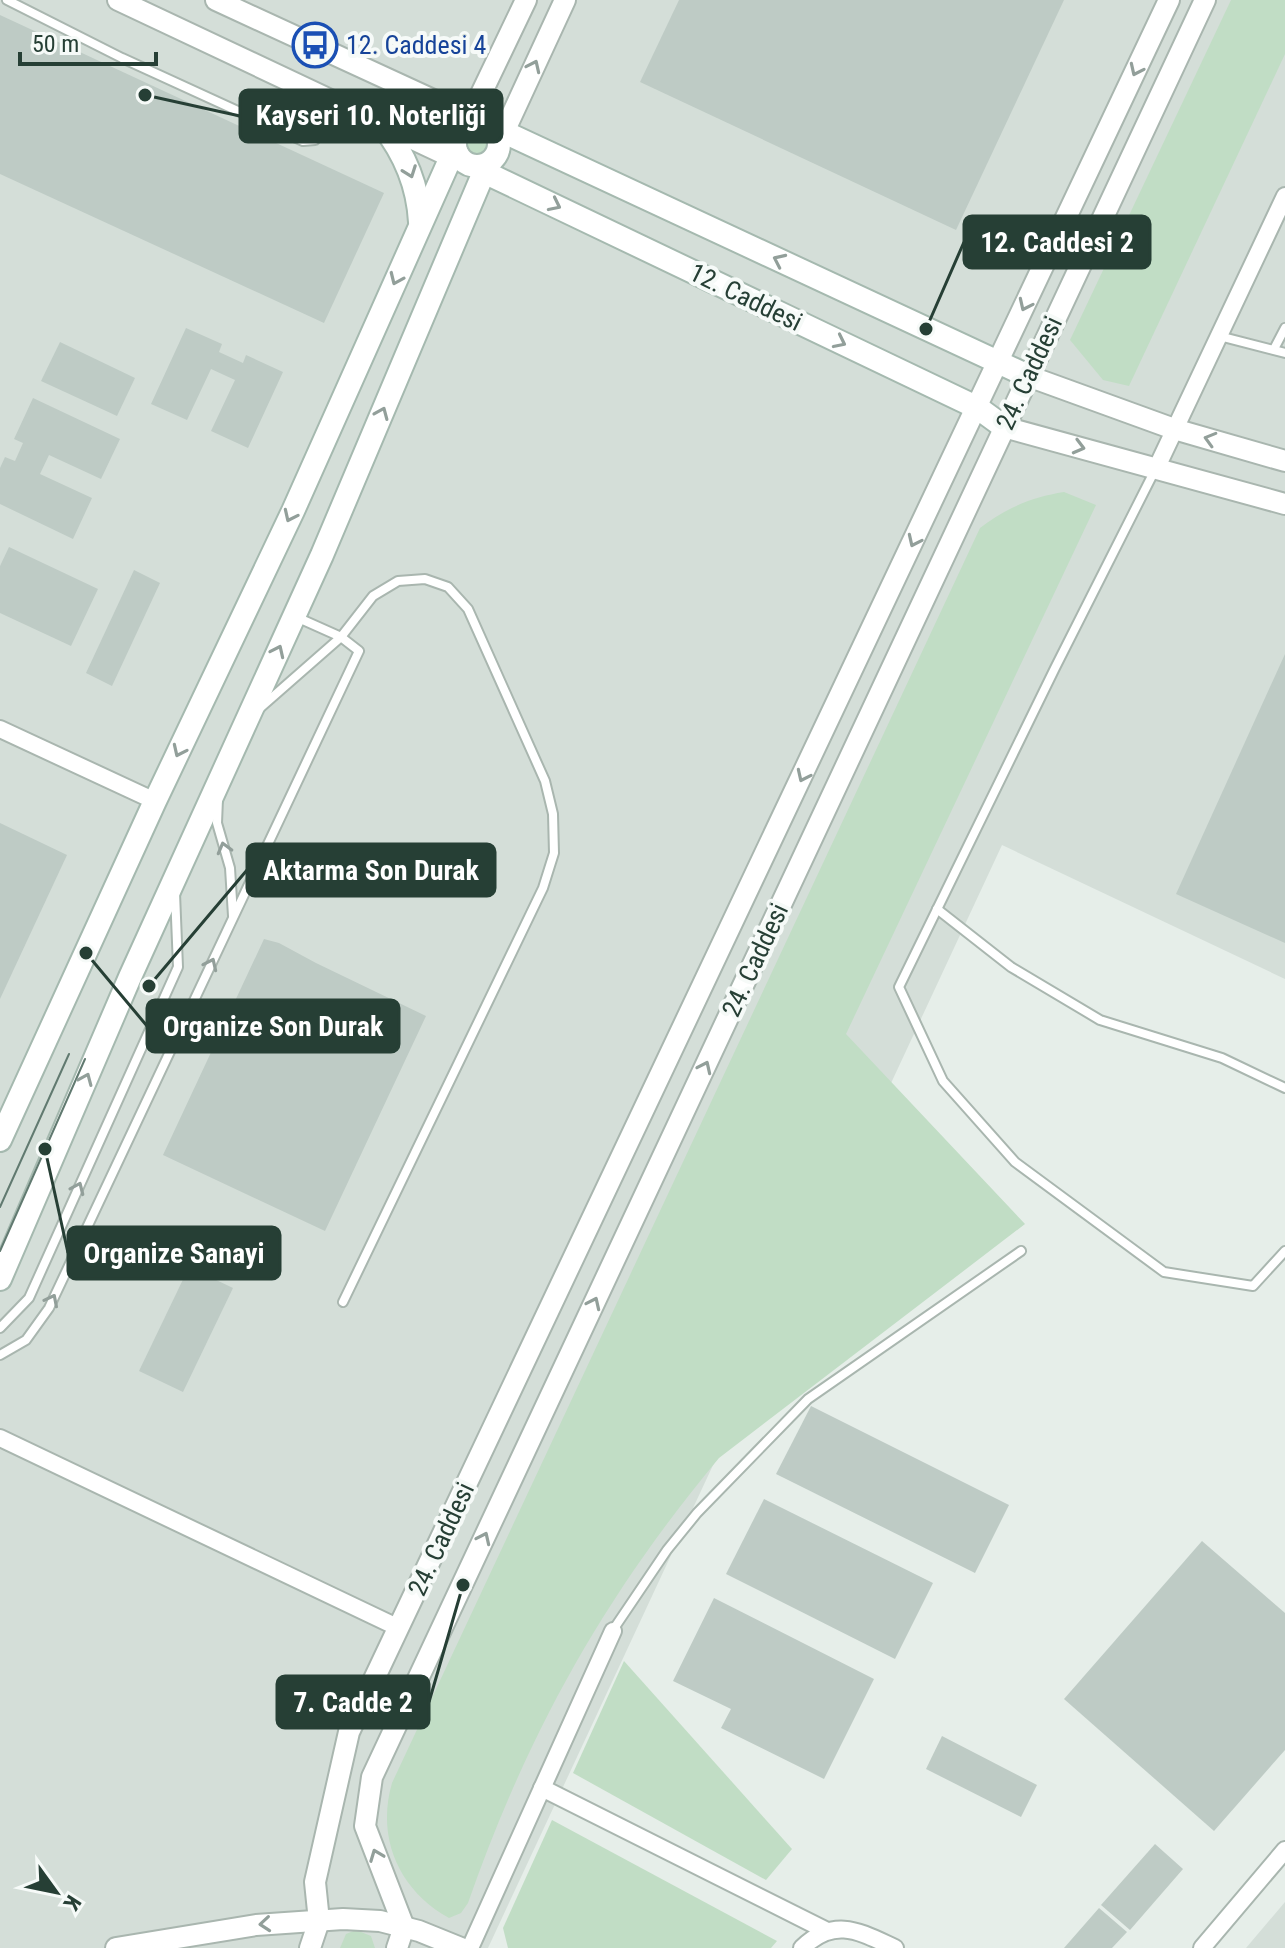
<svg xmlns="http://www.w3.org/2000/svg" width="1285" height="1948" font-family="'Roboto Condensed',sans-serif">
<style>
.built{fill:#d4ded8}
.green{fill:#c1ddc5}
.building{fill:#becbc5}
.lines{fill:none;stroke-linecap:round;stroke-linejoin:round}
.service-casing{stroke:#a9b6af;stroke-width:12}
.minor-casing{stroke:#a9b6af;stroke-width:20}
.tertiary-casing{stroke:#a9b6af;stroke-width:24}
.secondary-casing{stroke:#a5b9af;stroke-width:26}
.service{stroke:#fff;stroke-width:8}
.minor{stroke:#fff;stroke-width:16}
.tertiary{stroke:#fff;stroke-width:20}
.secondary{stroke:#fff;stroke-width:22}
.tram{stroke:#617a70;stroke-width:2}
.oneway{stroke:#929f9a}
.labels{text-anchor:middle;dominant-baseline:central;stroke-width:8;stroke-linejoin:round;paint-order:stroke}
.transit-label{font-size:26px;fill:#164399;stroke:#f6faf8;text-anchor:start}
.street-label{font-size:26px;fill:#263f35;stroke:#f6faf8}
.leader{fill:none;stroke:#263f35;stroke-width:3}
.callout-dot{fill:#263f35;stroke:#f6faf8;stroke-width:3}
.callout{fill:#263f35;stroke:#263f35;stroke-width:3}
.callout-label{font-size:28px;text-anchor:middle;font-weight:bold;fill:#fff}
</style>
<rect width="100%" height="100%" fill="#e6eee9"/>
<g class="built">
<polygon points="0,0 1285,0 1285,979 1002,845 488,1948 0,1948"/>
<polygon points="1285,1902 1285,1948 1246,1948"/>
</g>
<g class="green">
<polygon points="1231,0 1285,0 1285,54 1129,386 1103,380 1070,340"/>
<circle cx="477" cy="144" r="14"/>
<path d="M1064,492L1096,505L846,1034L1025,1224L719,1458C604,1596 527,1734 468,1903L461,1913L449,1918C399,1890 376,1838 392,1783L980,528C1006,508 1032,497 1064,492Z"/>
<polygon points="624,1661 792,1849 766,1880 573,1773"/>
<polygon points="552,1820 777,1941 771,1948 508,1948 503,1928"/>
<polygon points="356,1930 371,1936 375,1948 340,1948 346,1934"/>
</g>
<g class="building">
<polygon points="679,0 1064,0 956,230 640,82"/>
<polygon points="0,15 384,193 324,323 0,174"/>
<polygon points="186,328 222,344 219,352 243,363 246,355 283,372 248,448 211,431 235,380 211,369 187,420 151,404"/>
<polygon points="60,342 135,378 117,416 41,381"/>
<polygon points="33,398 120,439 101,479 49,455 40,474 92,498 73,539 0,504 0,468 5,457 15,461 23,443 14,439"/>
<polygon points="9,547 98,589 71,646 0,613 0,566"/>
<polygon points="134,570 160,583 112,686 86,673"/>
<polygon points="1285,654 1285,943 1176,894"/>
<polygon points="0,823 67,855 0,999"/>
<polygon points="264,939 279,943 316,963 426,1016 325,1231 163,1155"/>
<polygon points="189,1267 233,1288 183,1392 139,1371"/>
<polygon points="811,1406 1009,1505 975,1573 776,1474"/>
<polygon points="764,1499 933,1583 895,1659 726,1574"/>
<polygon points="1202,1541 1285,1613 1285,1750 1214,1831 1064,1699"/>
<polygon points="714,1598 874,1679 824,1779 721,1728 731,1709 673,1681"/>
<polygon points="942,1736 1037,1785 1021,1817 926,1769"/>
<polygon points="1155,1844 1183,1869 1130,1930 1101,1905"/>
<polygon points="1099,1908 1127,1932 1112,1948 1064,1948"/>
</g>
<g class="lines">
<g class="service-casing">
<g id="service">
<polyline points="7,0 122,58 303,141 315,140 338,105"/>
<polyline points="1219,336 1285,353"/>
<polyline points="1274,349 1285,328"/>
<polyline points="1156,468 1055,668 899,987 943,1081 1015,1162 1164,1272 1253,1286 1285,1251"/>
<polyline points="294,616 341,637 373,596 398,581 425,579 448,587 468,609 545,781 553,814 554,853 543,888 343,1302"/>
<polyline points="218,799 217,823 230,868 233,916"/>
<polyline points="937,909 1011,967 1100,1020 1222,1058 1285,1088"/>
<polyline points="0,1328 29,1298 178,967 175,893"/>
<polyline points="0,1355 26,1340 49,1308 359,651 341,637 260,708"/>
<polyline points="613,1630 667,1550 697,1513 808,1399 1021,1251"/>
</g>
</g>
<g class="minor-casing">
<g id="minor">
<polyline points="1157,467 1285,196"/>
<polyline points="0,729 155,801"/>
<polyline points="0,1438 399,1628"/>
<polyline points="542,1788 827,1931"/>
<polyline points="470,1948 613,1631"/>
<path d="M802,1948C835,1916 860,1932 895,1948"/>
<polyline points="1202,1948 1285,1850"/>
</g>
</g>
<g class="tertiary-casing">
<g id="tertiary">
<polyline points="118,0 451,157"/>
<polyline points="216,0 470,117"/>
<polyline points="472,123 470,117 526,0"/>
<polyline points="504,132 565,0"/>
<polyline points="1028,376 1174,429 1285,461"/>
<polyline points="1004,427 1285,504"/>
<polyline points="116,1948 256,1925 343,1919 380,1921 419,1931 461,1948"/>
<polyline points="310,1948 319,1921 315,1882 349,1732 1169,0"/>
<polyline points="397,1948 404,1927 365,1826 372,1777 1205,0"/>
</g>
</g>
<g class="secondary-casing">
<g id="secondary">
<circle cx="477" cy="144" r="22"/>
<path d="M382,125C405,154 418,185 420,222"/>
<polyline points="497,135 504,132 1028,376"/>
<polyline points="484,172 978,408 1004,427"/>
<polyline points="0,1140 155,801 293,511 451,157 457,153"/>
<polyline points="0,1279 130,977 322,555 484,172 483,166"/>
</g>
</g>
<use href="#service" class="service"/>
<use href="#minor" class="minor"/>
<use href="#tertiary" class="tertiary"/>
<use href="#secondary" class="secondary"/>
<g class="tram">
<polyline points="0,1207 69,1054"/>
<polyline points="0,1251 85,1059"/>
</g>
</g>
<defs><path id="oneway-chevron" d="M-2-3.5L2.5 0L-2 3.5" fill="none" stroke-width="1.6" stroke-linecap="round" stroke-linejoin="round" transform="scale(2)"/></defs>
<g class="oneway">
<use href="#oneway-chevron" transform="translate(534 66) rotate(-65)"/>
<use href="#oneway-chevron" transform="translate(1136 70) rotate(115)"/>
<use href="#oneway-chevron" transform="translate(410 172) rotate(70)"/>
<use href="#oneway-chevron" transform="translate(555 205) rotate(26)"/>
<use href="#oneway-chevron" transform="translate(779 260) rotate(-155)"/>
<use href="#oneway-chevron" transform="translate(396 279) rotate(114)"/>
<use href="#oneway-chevron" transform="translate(1025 305) rotate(115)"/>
<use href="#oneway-chevron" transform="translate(840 342) rotate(26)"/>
<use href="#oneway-chevron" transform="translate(382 413) rotate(-67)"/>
<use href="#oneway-chevron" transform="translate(1210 439) rotate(-164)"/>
<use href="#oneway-chevron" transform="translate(1079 447) rotate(15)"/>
<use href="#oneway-chevron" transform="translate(290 516) rotate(115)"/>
<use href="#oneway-chevron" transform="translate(914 541) rotate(115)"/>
<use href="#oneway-chevron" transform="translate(278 651) rotate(-65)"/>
<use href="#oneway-chevron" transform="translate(179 751) rotate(115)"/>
<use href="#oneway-chevron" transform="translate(803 776) rotate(115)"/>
<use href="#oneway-chevron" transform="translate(224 848) rotate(-105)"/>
<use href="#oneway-chevron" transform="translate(211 964) rotate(-65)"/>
<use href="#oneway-chevron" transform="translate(705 1067) rotate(-65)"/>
<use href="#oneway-chevron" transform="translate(86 1079) rotate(-67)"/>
<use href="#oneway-chevron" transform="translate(78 1188) rotate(-66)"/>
<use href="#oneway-chevron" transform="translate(52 1300) rotate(-63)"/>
<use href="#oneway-chevron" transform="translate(594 1303) rotate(-65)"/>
<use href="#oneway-chevron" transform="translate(484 1538) rotate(-65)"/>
<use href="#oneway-chevron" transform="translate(376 1855) rotate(-111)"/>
<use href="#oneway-chevron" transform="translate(265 1924) rotate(175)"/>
</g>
<defs>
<g id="bus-ring" transform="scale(2.3)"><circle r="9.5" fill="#f6faf8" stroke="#1a4fb4" stroke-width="1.5"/><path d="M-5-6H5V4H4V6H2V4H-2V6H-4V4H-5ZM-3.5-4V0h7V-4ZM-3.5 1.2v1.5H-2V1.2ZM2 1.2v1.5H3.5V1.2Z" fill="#1a4fb4"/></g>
</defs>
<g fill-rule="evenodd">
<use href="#bus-ring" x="315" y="45"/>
</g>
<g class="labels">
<g class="transit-label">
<text x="346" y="45">12. Caddesi 4</text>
</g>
<g class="street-label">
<text transform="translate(746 297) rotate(26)">12. Caddesi</text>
<text transform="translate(1029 373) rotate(-65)">24. Caddesi</text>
<text transform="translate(755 960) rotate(-65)">24. Caddesi</text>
<text transform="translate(441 1539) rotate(-65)">24. Caddesi</text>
</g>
</g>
<path class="leader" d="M145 95L240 116M926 329L964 242M149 986L247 870M86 953L147 1026M45 1149L68 1253M463 1585L429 1702"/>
<g class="callout-dot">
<circle cx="145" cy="95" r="8"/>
<circle cx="926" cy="329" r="8"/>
<circle cx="149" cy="986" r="8"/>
<circle cx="86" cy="953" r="8"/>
<circle cx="45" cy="1149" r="8"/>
<circle cx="463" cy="1585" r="8"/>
</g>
<g class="callout">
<rect x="240" y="90" width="262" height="52" rx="8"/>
<rect x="964" y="216" width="186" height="52" rx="8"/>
<rect x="247" y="844" width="248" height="52" rx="8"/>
<rect x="147" y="1000" width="252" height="52" rx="8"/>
<rect x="68" y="1227" width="212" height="52" rx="8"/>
<rect x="277" y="1676" width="152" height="52" rx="8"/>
</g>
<g class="callout-label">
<text x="371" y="125">Kayseri 10. Noterliği</text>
<text x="1057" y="252">12. Caddesi 2</text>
<text x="371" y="880">Aktarma Son Durak</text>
<text x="273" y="1036">Organize Son Durak</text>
<text x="174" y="1263">Organize Sanayi</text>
<text x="353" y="1712">7. Cadde 2</text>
</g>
<g transform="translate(56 1892) rotate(123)" stroke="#f6faf8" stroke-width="6" paint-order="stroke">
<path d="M0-6L14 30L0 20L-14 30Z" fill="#263f35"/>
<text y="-12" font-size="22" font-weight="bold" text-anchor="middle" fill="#263f35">K</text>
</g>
<path d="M20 52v12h136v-12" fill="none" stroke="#263f35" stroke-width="4"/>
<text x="32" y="52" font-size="24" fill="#263f35" stroke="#f6faf8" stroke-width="6" paint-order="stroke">50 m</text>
</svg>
